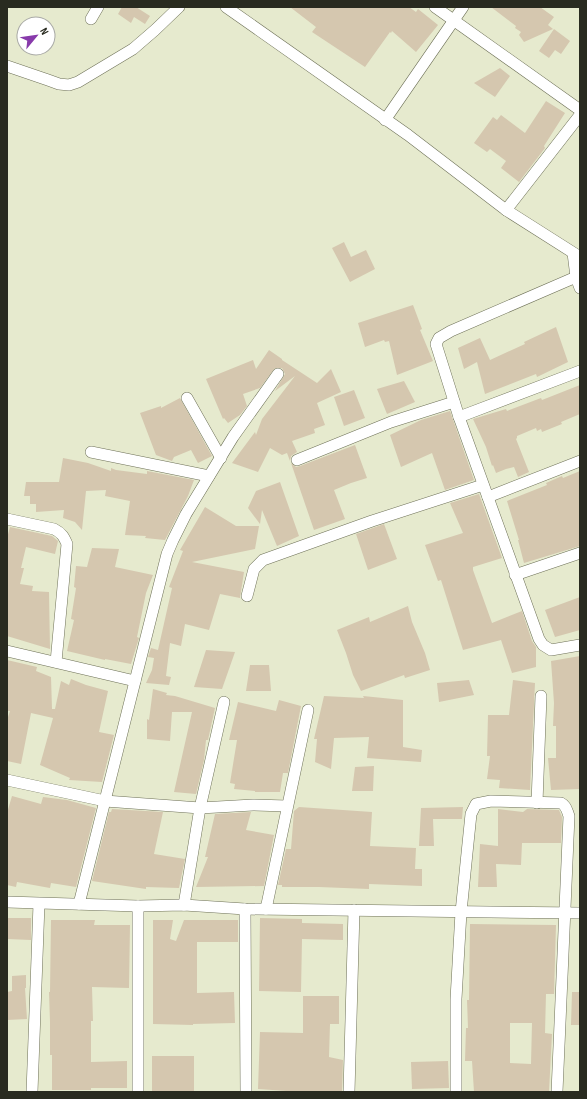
<svg xmlns="http://www.w3.org/2000/svg" width="587" height="1099" font-family="'Sofia Sans Condensed',sans-serif">
<style>
.building{fill:#d5c7af;fill-rule:evenodd}
.lines{fill:none;stroke-linecap:round;stroke-linejoin:round}
.minor-casing{stroke:#6e7158;stroke-width:12}
.minor{stroke:#fff;stroke-width:11}
</style>
<rect width="100%" height="100%" fill="#e6eace"/>
<g class="building">
<polygon points="122,7 136,7 150,16 145,24 134,17 131,23 118,14"/>
<polygon points="290,7 409,7 416,12 418,9 438,25 416,52 392,31 391,33 390,32 365,67 312,32 316,27"/>
<polygon points="491,7 540,7 554,17 548,25 553,29 524,42 519,35 521,32 515,28 516,26"/>
<polygon points="554,29 570,41 561,54 555,50 549,58 539,51"/>
<polygon points="500,68 510,76 495,97 474,83"/>
<polygon points="546,101 565,113 544,146 545,148 519,182 501,168 506,161 490,149 487,152 474,143 493,117 497,120 501,115 525,133"/>
<polygon points="344,242 351,257 366,250 375,269 350,282 332,248"/>
<polygon points="413,305 422,329 420,330 433,361 397,375 389,341 385,342 384,340 365,347 358,323"/>
<polygon points="556,327 568,362 537,377 536,374 485,394 477,362 464,369 458,348 480,338 490,360 525,344 524,342"/>
<polygon points="269,350 282,359 282,360 317,383 331,369 341,392 317,403 325,425 314,429 315,433 292,441 297,452 291,456 290,461 287,453 282,455 270,448 258,472 232,463 255,432 256,435 262,419 295,376 275,391 285,374 282,368 275,368 260,388 243,394 247,406 240,415 228,423 224,418 223,419 206,379 253,360 256,369"/>
<polygon points="404,381 415,402 387,414 377,389"/>
<polygon points="580,385 580,414 561,422 562,424 542,432 541,429 537,431 536,428 517,436 517,438 516,439 529,472 518,477 514,467 506,469 496,473 493,465 492,466 486,447 473,419 506,409 507,411 541,398 542,400"/>
<polygon points="354,390 365,418 344,426 334,397"/>
<polygon points="180,398 212,456 198,463 191,450 174,457 172,461 156,455 140,413 161,406 161,408"/>
<polygon points="450,411 474,480 445,490 432,453 401,467 390,435 421,420"/>
<polygon points="355,445 367,478 351,483 334,490 345,519 314,530 291,463 296,467 300,466"/>
<polygon points="63,458 88,463 111,471 111,468 116,470 147,474 147,471 194,480 188,496 165,540 145,538 146,536 125,535 130,501 105,496 106,490 86,491 82,530 75,522 63,518 64,510 36,512 36,504 30,504 30,496 24,496 26,482 59,482"/>
<polygon points="580,471 580,546 524,563 518,540 519,540 507,501 547,485 546,483 562,476 563,478"/>
<polygon points="280,482 299,536 277,546 262,510 260,524 248,508 256,491"/>
<polygon points="479,494 502,558 473,567 473,570 492,623 522,611 532,641 536,647 536,667 512,673 501,640 463,650 441,580 438,581 425,545 463,533 450,503"/>
<polygon points="205,507 236,526 259,526 255,549 192,562 244,572 240,598 220,594 209,630 185,624 181,646 170,643 166,676 171,677 169,685 146,683 152,670 154,658 148,657 151,648 158,650 172,588 169,587 183,551 180,550"/>
<polygon points="384,524 397,559 368,570 356,534"/>
<polygon points="10,527 52,536 58,541 55,554 26,547 21,568 24,568 20,584 33,586 32,591 49,592 50,649 7,636 7,538"/>
<polygon points="92,548 119,549 115,567 153,575 146,593 137,637 139,638 131,664 105,659 105,660 67,651 74,620 71,619 76,588 74,587 76,566 87,567"/>
<polygon points="580,597 580,630 555,637 545,610"/>
<polygon points="408,606 412,622 425,653 430,670 405,678 404,675 361,691 353,675 346,653 337,630 369,617 370,622"/>
<polygon points="206,650 235,652 222,689 194,687"/>
<polygon points="580,656 580,789 551,790 548,758 556,758 556,726 553,726 554,703 551,661"/>
<polygon points="7,660 37,667 36,671 51,677 52,709 55,709 61,681 69,685 71,679 86,685 108,691 99,732 114,735 102,782 69,780 70,778 40,765 53,718 31,713 21,764 7,761 7,720 10,711 7,711"/>
<polygon points="250,665 269,665 271,691 246,691"/>
<polygon points="469,680 474,695 439,702 437,683"/>
<polygon points="513,680 535,683 530,790 499,788 500,780 487,779 490,756 487,756 488,715 509,715"/>
<polygon points="153,689 167,693 166,695 175,696 215,708 208,740 206,740 204,760 196,794 174,792 192,712 172,712 170,741 147,739 147,719 149,720"/>
<polygon points="324,696 364,698 363,696 403,700 403,747 422,750 421,762 367,758 369,737 334,738 331,769 315,762 317,739 314,739"/>
<polygon points="279,700 301,706 288,773 283,773 280,792 255,792 255,791 234,789 235,784 230,783 237,740 229,740 238,702 276,711"/>
<polygon points="374,766 373,791 352,791 355,767"/>
<polygon points="12,796 41,804 43,797 67,800 96,808 76,887 51,883 50,888 17,882 16,887 7,885 7,813"/>
<polygon points="299,807 372,812 370,846 416,848 415,869 422,869 422,886 369,884 369,889 319,887 282,887 282,885 278,885 286,849 291,849 294,811"/>
<polygon points="463,807 462,819 433,819 434,846 419,846 421,808"/>
<polygon points="112,809 163,812 154,854 185,859 179,888 146,887 146,889 92,881 109,812 111,812"/>
<polygon points="498,809 523,812 527,809 559,810 562,817 561,843 522,843 521,865 496,864 497,887 478,887 480,844 498,846"/>
<polygon points="251,812 246,830 274,835 264,886 196,887 208,857 205,857 215,814"/>
<polygon points="7,918 31,918 31,940 7,939"/>
<polygon points="260,918 302,919 302,923 343,924 343,940 302,939 301,992 259,991"/>
<polygon points="51,920 95,920 94,925 130,925 129,988 92,987 93,1021 91,1021 91,1062 127,1061 127,1088 91,1088 91,1090 52,1090 52,1055 50,1055 50,1022 49,992 50,992"/>
<polygon points="153,920 173,920 170,939 176,941 184,920 238,920 238,942 197,942 197,993 234,992 235,1023 193,1024 193,1025 153,1024"/>
<path d="M470,924L556,925L554,994H546L545,1033L552,1034L549,1092H474L472,1061H465L466,1028H468L467,1000H469ZM510,1023H532L531,1064L510,1063Z"/>
<polygon points="26,975 26,988 25,988 27,1019 7,1020 7,992 12,991 12,976"/>
<polygon points="572,992 580,992 580,1025 571,1025"/>
<polygon points="303,996 339,996 339,1024 330,1024 329,1057 343,1060 342,1092 300,1092 258,1089 260,1032 303,1033"/>
<rect x="152" y="1056" width="42" height="36"/>
<polygon points="448,1061 449,1088 412,1089 411,1062"/>
</g>
<g class="lines">
<g class="minor-casing">
<g id="minor">
<polyline points="226,7 408,135 506,210 580,257"/>
<polyline points="435,7 580,110"/>
<polyline points="91,19 98,7"/>
<polyline points="7,66 48,80 59,84 69,85 78,82 133,49 155,30 179,7"/>
<polyline points="385,120 463,7"/>
<polyline points="506,210 580,115"/>
<polyline points="573,253 576,277 580,288"/>
<polyline points="576,277 451,331 439,338 436,344 459,417 539,639 543,645 551,650 580,645"/>
<polyline points="187,398 221,458"/>
<polyline points="459,417 580,371"/>
<polyline points="91,452 209,476"/>
<polyline points="297,460 391,422 454,402"/>
<polyline points="488,497 580,461"/>
<path d="M7,519L54,529C62,533 64,537 67,544L56,662"/>
<polyline points="515,575 580,553"/>
<polyline points="247,596 254,569 263,560 372,521 483,485"/>
<polyline points="7,651 135,681"/>
<polyline points="7,780 105,801 200,808 253,805 287,806"/>
<polyline points="537,803 541,696"/>
<polyline points="7,902 138,906 184,905 245,909 580,913"/>
<polyline points="79,904 167,554 173,540 186,514 233,437 278,374"/>
<polyline points="184,905 200,808 224,702"/>
<polyline points="138,906 138,1092"/>
<polyline points="245,909 246,1092"/>
<polyline points="266,909 308,710"/>
<polyline points="32,1092 39,904"/>
<polyline points="349,1092 354,910"/>
<path d="M456,1092V999L461,912L471,814L476,804L491,801L561,803C567,806 567,811 569,816L557,1092"/>
</g>
</g>
<use href="#minor" class="minor"/>
</g>
<rect width="587" height="1099" fill="none" stroke="#292b20" stroke-width="16"/>
<g transform="translate(36 36) rotate(61)"><circle r="19" fill="#ffffff" stroke="#a9aaa6"/>
<path d="M0-3L7 15L0 10L-7 15Z" fill="#883aab"/>
<text y="-6" font-size="11" font-weight="bold" text-anchor="middle" fill="#292b20">N</text>
</g>
</svg>
